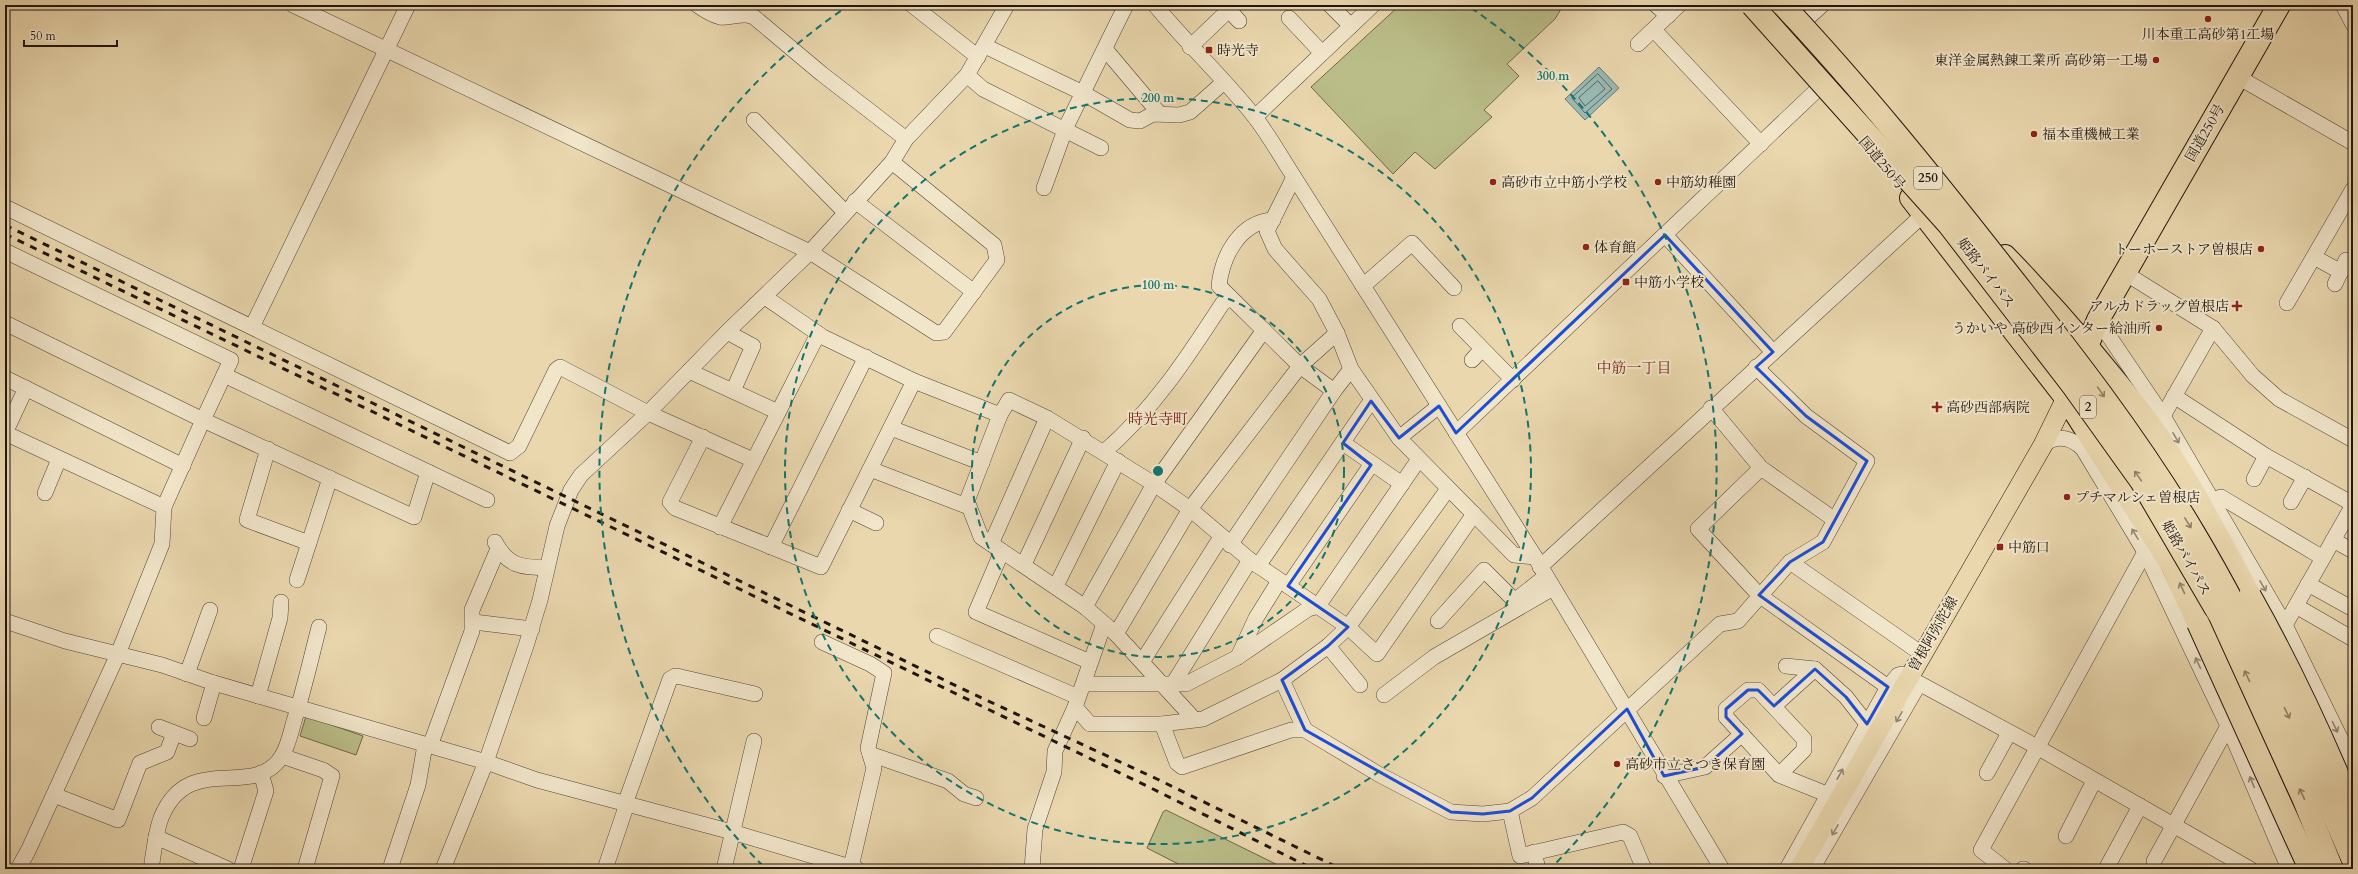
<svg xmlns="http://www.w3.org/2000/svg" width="2358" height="874" font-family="Cardo,'Noto Serif JP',serif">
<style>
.green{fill:#babd88;stroke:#6d694b}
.water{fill:#99b8b2;stroke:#697770}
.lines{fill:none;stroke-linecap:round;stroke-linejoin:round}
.shore{stroke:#5c6660;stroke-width:1}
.minor-casing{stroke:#524636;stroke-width:16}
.major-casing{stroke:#20150e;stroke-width:20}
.highway-casing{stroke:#20150e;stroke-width:24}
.minor{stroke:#f1e5ca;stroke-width:15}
.major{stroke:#ead7ae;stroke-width:19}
.highway{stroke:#ead7ae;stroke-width:22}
.rail{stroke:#20150e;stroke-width:3;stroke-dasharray:7 7;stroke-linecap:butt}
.highway-bridge-casing{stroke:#20150e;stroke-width:24;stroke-linecap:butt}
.highway-bridge{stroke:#ead7ae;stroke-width:22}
.oneway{stroke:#8f8066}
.oneway2{stroke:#938775}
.marked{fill:none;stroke:#1d4ed8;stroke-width:3;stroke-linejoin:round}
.ring{fill:none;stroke:#0f766e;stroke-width:2;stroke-dasharray:7 5}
.poi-dot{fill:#8f2418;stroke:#f1e5ca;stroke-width:1.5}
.labels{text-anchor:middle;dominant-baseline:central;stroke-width:4;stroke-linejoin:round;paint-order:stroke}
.shield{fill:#f1e5ca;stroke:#5f5346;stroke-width:1}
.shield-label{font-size:13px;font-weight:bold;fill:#20150e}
.poi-label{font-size:14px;fill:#20150e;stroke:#f1e5ca;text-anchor:start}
.street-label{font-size:14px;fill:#20150e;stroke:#f1e5ca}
.neighbourhood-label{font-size:15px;fill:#7a1f14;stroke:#f1e5ca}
.centre{fill:#0f766e;stroke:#f1e5ca;stroke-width:2}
.ring-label{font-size:12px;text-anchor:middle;font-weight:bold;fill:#0f766e;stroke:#f1e5ca;stroke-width:4;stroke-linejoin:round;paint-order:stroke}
</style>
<rect width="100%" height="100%" fill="#ead7ae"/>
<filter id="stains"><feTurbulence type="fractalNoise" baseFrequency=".005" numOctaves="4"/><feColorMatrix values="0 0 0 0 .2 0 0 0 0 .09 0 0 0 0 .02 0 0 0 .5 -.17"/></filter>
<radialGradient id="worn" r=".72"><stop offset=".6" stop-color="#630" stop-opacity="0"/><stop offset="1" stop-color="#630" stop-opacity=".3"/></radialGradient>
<g class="green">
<polygon points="1400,5 1560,5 1561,9 1555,19 1507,64 1519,76 1484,110 1492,117 1435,169 1415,152 1393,174 1311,87"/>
<polygon points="306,716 363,736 356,755 300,736"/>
<polygon points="1166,810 1286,869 1188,869 1147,848 1163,812"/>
</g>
<polygon class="water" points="1599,67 1619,88 1585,120 1565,99"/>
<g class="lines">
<g class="shore">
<polygon points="1598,74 1612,89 1585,113 1572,98"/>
<polygon points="1598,81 1605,89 1585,106 1579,98"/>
</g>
<g class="minor-casing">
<g id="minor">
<polyline points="293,5 810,252 936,333 944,332 997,260 994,245 892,162"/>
<path d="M697,5C704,10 712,15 720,17C732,19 742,11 754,17L822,74L906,139"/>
<polyline points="912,5 978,57"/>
<path d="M1155,5C1186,43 1223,77 1254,116C1269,135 1281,157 1294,177L1535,557L1722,869"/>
<polyline points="1330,5 1351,26"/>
<polyline points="1656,5 1668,16"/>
<polyline points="2343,5 2353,24"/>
<polyline points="1229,10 1239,21"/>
<polyline points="1289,18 1322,53"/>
<polyline points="1796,29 1822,5"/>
<polyline points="1654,30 1761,144"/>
<polyline points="1638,44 1679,5"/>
<polyline points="985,46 1083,93 1130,120 1140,121 1153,114 1179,115 1190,112 1224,82"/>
<polyline points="1190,47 1234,5"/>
<polyline points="1105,49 1159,113"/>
<polyline points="967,75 983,89 1101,148"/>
<polyline points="2238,77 2353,143"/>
<polyline points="1255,117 1373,5"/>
<polyline points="754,120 845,212"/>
<polyline points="1294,177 1267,231 1275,249 1319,299 1337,333 1351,369 1399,438 1514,555 1535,557"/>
<polyline points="1044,188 1066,127 1126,5"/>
<polyline points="855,201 974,292"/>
<polyline points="5,207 510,453 519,446 556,370 560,367 648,413 753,460"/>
<path d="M1273,220C1240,222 1222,256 1219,286L1300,366L1334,391"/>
<polyline points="1665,235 1773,352"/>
<polyline points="5,251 231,360 203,420 414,517 428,472"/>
<polyline points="2314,257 2341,272"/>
<polyline points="2125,273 2213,328 2253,376 2279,399 2353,440"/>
<polyline points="2335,284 2346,260"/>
<polyline points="1363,286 1412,243 1454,288"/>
<polyline points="765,297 823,337 914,381 1000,415"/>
<polyline points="2287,303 2353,189"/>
<polyline points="2098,320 2163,416 2285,625 2353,764"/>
<polyline points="5,323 203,420 164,507 162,544 118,654 28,851 18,869"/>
<polyline points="1460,326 1513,380"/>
<polyline points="252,327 408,5"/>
<polyline points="727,332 753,346 733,391"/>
<polyline points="1472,360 1482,349"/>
<polyline points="689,371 778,412"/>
<polyline points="224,375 487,500"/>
<polyline points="5,378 183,466"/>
<polyline points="2174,396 2266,456 2353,504"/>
<polyline points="1711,408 1761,468 1835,520"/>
<polyline points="2163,416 2213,328"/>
<polyline points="891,428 982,463"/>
<polyline points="5,433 164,507"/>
<polyline points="5,433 26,388"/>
<polyline points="1456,433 1819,88"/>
<polyline points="703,437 670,502 675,508 821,567 914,381"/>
<polyline points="1399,438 1439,406"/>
<polyline points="1343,443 1402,484"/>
<path d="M2043,445C2057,434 2071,437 2083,449L2145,552L2228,726L2289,869"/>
<polyline points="268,449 247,520 309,543"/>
<path d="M1104,452C1153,410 1187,358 1222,304L1230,297"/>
<polyline points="1761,468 1698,529 1759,595 1888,687"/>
<polyline points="870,469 969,507"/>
<polyline points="2254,479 2266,456"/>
<polyline points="45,493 59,459"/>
<polyline points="2291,502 2305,477"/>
<polyline points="2216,506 2212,500 2221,497 2323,558"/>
<polyline points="849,510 876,523"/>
<polyline points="720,527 818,334"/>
<polyline points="2333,540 2353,551"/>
<path d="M495,542C508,567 522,567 547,568"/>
<polyline points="991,544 1047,418"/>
<polyline points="1230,545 1334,391 1351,369"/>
<polyline points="771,547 866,357"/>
<polyline points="1002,551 976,612 1090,662"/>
<polyline points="1790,562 1922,654"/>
<polyline points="1024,564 1083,438"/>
<polyline points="1258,566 1371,401"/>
<polyline points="1540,567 1925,213"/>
<polyline points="297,580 330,478"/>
<polyline points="2308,584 2353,609"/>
<polyline points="1056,586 1118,461"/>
<polyline points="1288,586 1371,465"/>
<polyline points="2296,606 2353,639"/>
<polyline points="1085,607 1154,484 1264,330"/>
<polyline points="5,621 65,641 162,665 214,683 486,762 537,780 732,832 857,869"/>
<polyline points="1438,621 1484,570 1513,599 1517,599 1546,576"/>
<polyline points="474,622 532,629"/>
<polyline points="1104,624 1075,707 1090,724 1162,724 1203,719 1282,680 1328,646 1348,627 1448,489"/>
<polyline points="2285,625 2353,505"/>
<polyline points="1116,634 1190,509 1300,366 1337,333"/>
<polyline points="937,636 1078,697"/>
<polyline points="822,642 870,664 884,673 868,748 874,768 851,867"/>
<polyline points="1328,646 1360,685"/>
<polyline points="1238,657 1256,618 1279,581"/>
<polyline points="1142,662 1221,537"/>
<polyline points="1786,666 1815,669 1846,697 1867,724"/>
<polyline points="187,674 210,610"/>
<polyline points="1282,680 1305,730"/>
<polyline points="1085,684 1186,684 1238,657 1308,609 1318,606 1419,459"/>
<polyline points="1173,684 1250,560"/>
<polyline points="1384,695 1434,657 1553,588"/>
<polyline points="258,696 280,618 281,602"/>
<polyline points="1774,706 1815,669"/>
<polyline points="204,718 214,683"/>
<polyline points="1194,719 1116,634 1085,607 981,537 967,501 1000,415 1009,400 1047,418 1154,484 1190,509 1250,560 1348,627 1377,654 1474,514"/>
<polyline points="1162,724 1177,763 1182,767 1291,730 1305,730 1380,775 1451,812 1483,814 1510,811 1532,798 1720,624 1738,621 1790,562 1823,542 1867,461 1806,416 1756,367"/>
<polyline points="159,727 190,739"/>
<polyline points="430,746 472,631 472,610 498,549"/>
<polyline points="870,754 948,781 964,794 976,798"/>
<polyline points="282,756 323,770 332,776 305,869"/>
<polyline points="1987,773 2009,733"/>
<polyline points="1779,775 1804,750 1804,739 1758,690 1748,690 1726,709 1726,717 1779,775 1829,795"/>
<polyline points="1664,776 1705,767 1742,734"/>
<polyline points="54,795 118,820 140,763 167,752 174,733"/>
<polyline points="625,804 670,679 675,676 681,677 755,694"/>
<polyline points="1510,811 1520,856 1623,832 1630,836 1644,869"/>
<polyline points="2066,836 2094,781"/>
<polyline points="156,837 228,869"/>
<polyline points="1534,852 1538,869"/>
<polyline points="2154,861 2228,726"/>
<path d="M151,869C154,852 155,834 161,818C189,749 253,802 282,756C288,746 291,732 294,721C304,690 311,658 319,627"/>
<polyline points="241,869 266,791 261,773"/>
<polyline points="390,869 418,785 425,745"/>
<polyline points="443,869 486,762 526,646 540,600 557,526 571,490 581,475 648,413 727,332 810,252 892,162 906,139 967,75 1007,5"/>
<polyline points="605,869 627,804"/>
<polyline points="724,869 754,741"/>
<polyline points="1032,869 1035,829 1054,772 1055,751 1075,707"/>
<polyline points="1787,869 1888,687 1898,675 1902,674 2037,747 2250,869"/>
<polyline points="1812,869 1919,684"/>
<polyline points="2005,869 1981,850 2145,552"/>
<polyline points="2023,869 2024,869"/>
<polyline points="2106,869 2140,806"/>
</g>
</g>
<g class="major-casing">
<polyline id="major" points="1799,869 2043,445 2066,398"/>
</g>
<g class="highway-casing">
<g id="highway">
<polyline points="1911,198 2066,398 2172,566 2198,623"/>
<path d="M2005,256C2055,308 2103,363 2147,421C2187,475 2218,537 2250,596"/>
<polyline points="2082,358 2098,320 2279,5"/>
</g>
</g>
<use href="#minor" class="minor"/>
<use href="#major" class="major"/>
<use href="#highway" class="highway"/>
<g class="rail">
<polyline points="5,225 971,693 1157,779 1341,869"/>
<polyline points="5,234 1151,788 1313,869"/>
</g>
<g class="highway-bridge-casing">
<g id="highway-bridge">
<polyline points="1752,5 1949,225 2073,386 2141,481 2220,616 2304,800 2332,869"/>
<path d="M1783,5C1860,87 1931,175 2000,263C2069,350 2137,437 2194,533C2256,637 2305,749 2353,860"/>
<path d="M2250,596C2289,665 2323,738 2353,811"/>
<polyline points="2198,623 2310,869"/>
</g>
</g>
<use href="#highway-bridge" class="highway-bridge"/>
</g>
<defs><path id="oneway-shaft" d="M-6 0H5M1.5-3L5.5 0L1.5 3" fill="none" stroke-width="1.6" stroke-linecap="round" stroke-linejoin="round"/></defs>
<g class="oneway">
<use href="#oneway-shaft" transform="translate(2101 392) rotate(55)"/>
<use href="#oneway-shaft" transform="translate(2138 476) rotate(-125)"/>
<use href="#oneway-shaft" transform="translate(2188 523) rotate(58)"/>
<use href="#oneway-shaft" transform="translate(2182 588) rotate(-115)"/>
<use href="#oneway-shaft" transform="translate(2247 676) rotate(-115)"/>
<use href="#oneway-shaft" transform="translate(2287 713) rotate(65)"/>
<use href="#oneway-shaft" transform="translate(2302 794) rotate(-115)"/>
</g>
<g class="oneway2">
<use href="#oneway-shaft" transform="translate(2176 438) rotate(60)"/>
<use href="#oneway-shaft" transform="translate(2135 534) rotate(-121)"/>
<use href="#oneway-shaft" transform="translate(2263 586) rotate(60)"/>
<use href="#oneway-shaft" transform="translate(2198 663) rotate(-115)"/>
<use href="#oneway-shaft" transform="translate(1899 717) rotate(120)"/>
<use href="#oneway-shaft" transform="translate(2335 727) rotate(64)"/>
<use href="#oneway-shaft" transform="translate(1840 774) rotate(-61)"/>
<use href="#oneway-shaft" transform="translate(2252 782) rotate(-113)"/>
<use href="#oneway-shaft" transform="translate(1835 830) rotate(120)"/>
</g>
<path class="marked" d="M1665,235L1773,352L1756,367L1806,416L1867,461L1823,542L1790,562L1759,595L1888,687L1867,724L1846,697L1815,669L1774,706L1758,690H1748L1726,709V717L1742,734L1705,767L1664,776L1627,709L1532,798L1510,811L1483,814L1451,812L1305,730L1282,680L1328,646L1348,627L1288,586L1371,465L1343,443L1371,401L1399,438L1439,406L1456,433Z"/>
<g class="ring">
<circle cx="1158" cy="471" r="186"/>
<circle cx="1158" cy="471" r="373"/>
<path d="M763 866A559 559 0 0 1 845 8M1471 8A559 559 0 0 1 1553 866"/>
</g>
<g class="poi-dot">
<circle cx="2208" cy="19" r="4"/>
<rect x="1205" y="46" width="8" height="8" rx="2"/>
<circle cx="2156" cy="60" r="4"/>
<circle cx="2034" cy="134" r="4"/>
<circle cx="1493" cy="182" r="4"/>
<circle cx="1658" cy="182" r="4"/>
<circle cx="1586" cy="247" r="4"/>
<circle cx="2261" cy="249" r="4"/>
<rect x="1622" y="278" width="8" height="8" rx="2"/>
<path d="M2235 300h4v4h4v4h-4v4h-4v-4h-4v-4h4z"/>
<circle cx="2159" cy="328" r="4"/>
<path d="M1935 401h4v4h4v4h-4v4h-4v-4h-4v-4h4z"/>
<circle cx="2067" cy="497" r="4"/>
<rect x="1996" y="543" width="8" height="8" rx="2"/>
<circle cx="1617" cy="764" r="4"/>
</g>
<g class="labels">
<g class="shield">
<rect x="1914" y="167" width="28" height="22" rx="3"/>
<rect x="2080" y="396" width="16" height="22" rx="3"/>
</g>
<g class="shield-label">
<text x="1928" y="178">250</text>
<text x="2088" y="407">2</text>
</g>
<g class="poi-label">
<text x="2208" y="34" text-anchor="middle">川本重工高砂第1工場</text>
<text x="1217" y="50">時光寺</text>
<text x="2148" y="60" text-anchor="end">東洋金属熱錬工業所 高砂第一工場</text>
<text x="2042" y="134">福本重機械工業</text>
<text x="1501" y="182">高砂市立中筋小学校</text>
<text x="1666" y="182">中筋幼稚園</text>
<text x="1594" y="247">体育館</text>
<text x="2253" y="249" text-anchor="end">トーホーストア曽根店</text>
<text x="1634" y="282">中筋小学校</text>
<text x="2229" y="306" text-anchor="end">アルカドラッグ曽根店</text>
<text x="2151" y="328" text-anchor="end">うかいや 高砂西インター給油所</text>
<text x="1946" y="407">高砂西部病院</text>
<text x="2075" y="497">プチマルシェ曽根店</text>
<text x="2008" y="547">中筋口</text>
<text x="1625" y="764">高砂市立さつき保育園</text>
</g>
<g class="street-label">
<text transform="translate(2205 133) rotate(-60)">国道250号</text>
<text transform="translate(1882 163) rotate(50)">国道250号</text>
<text transform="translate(1986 273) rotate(52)">姫路バイパス</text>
<text transform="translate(2186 558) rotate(60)">姫路バイパス</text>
<text transform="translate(1933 634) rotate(-60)">曽根阿弥陀線</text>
</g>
<g class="neighbourhood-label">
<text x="1634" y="368">中筋一丁目</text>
<text x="1158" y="419">時光寺町</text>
</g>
</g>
<circle cx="1158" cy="471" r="6" class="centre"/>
<g class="ring-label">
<text x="1553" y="80">300 m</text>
<text x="1158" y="102">200 m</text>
<text x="1158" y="289">100 m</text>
</g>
<rect width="2358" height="874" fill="none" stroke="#ead7ae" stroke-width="20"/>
<rect x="6" y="6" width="2346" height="862" fill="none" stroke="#20150e" stroke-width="2"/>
<rect x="10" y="10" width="2338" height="854" fill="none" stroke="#20150e"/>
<path d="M24 40v6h93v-6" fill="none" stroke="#20150e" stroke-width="2"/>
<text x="30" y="40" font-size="12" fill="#20150e" stroke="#f1e5ca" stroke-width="3" paint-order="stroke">50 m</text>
<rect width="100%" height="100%" filter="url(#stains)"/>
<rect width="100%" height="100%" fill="url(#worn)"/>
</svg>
